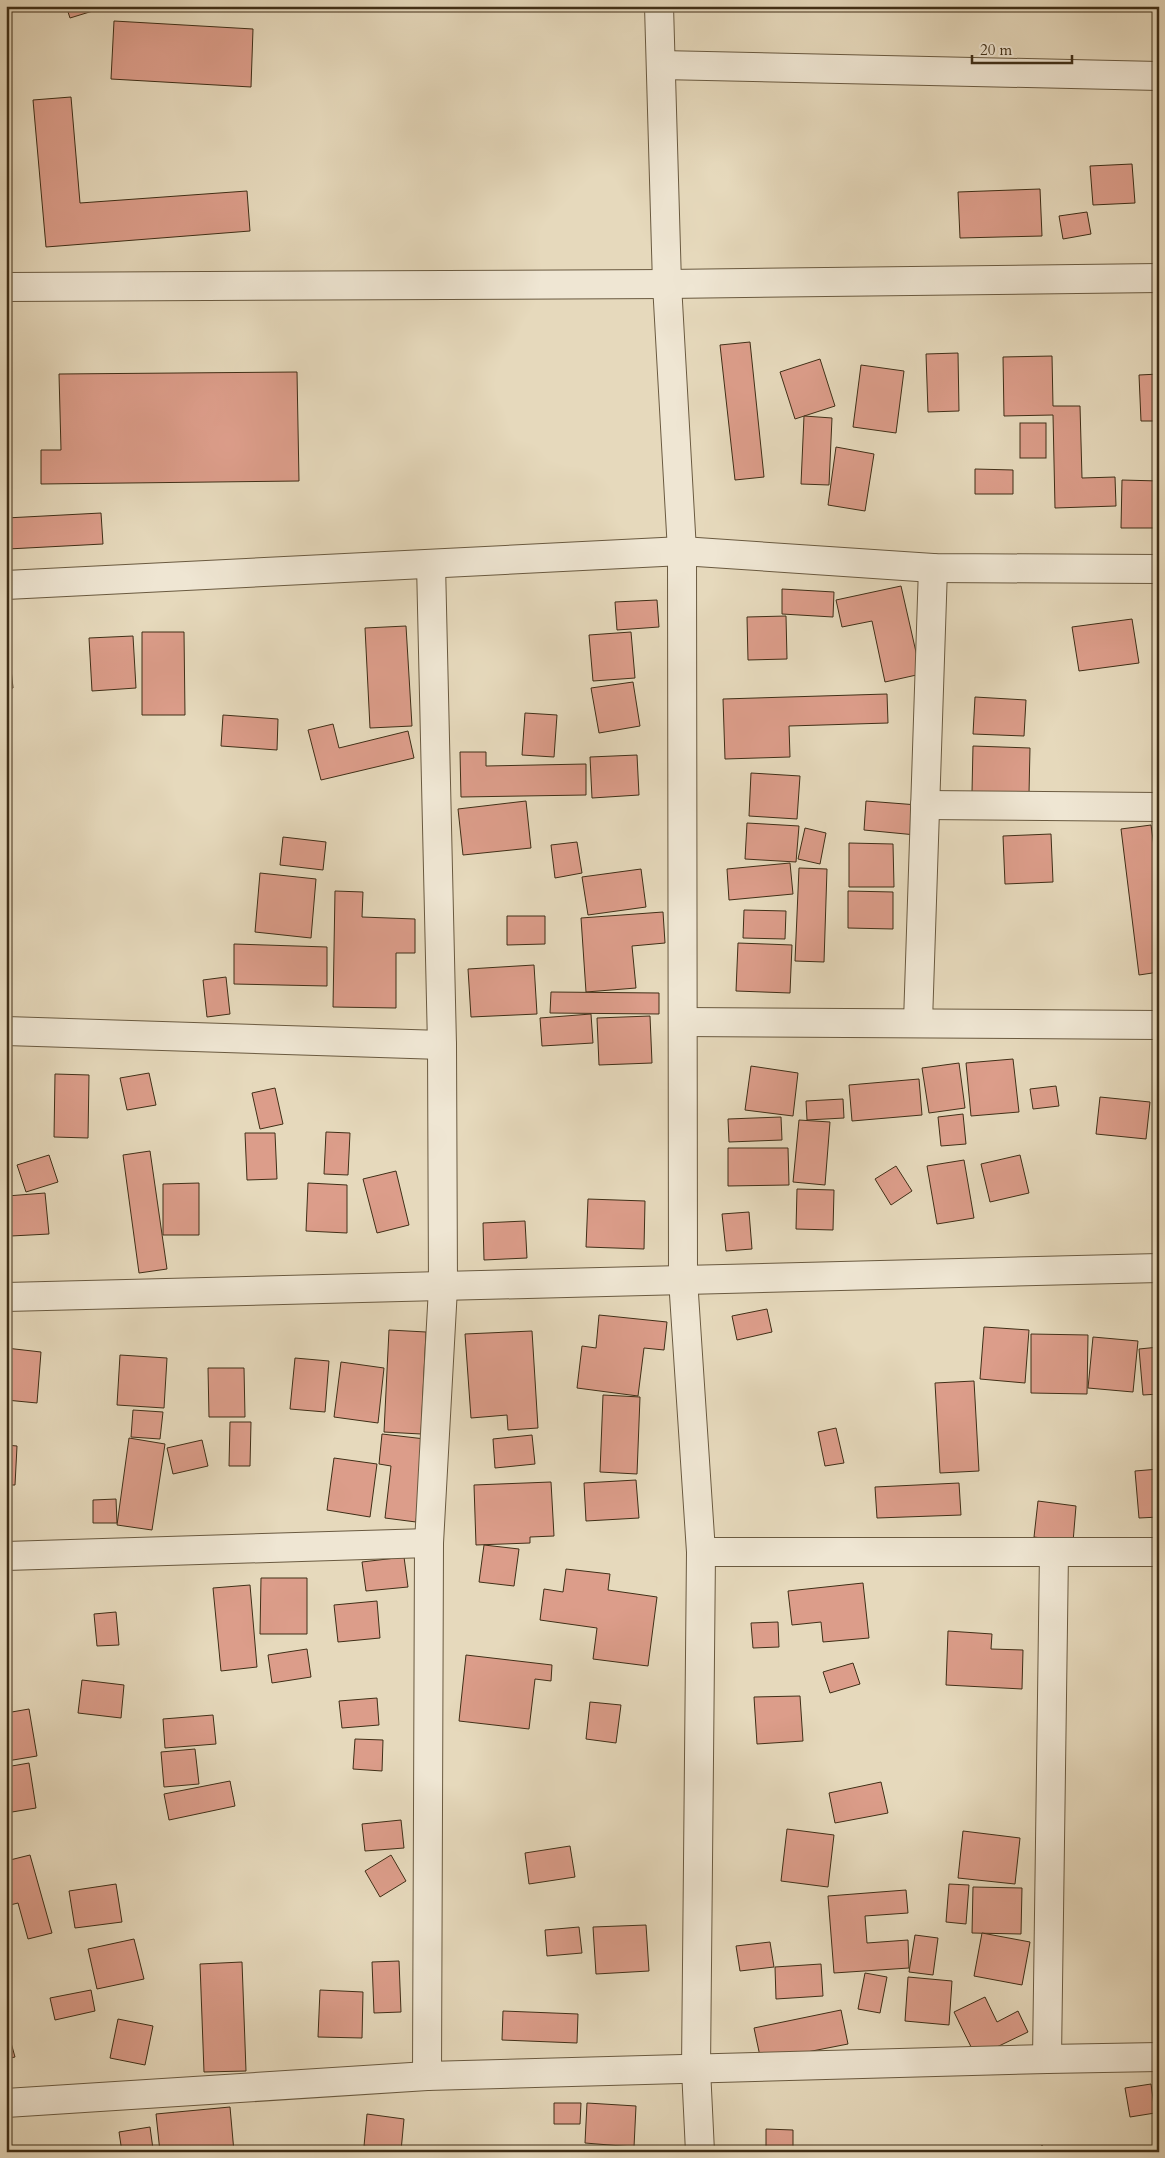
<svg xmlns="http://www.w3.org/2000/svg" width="1165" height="2158" font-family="Cardo,serif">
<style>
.building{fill:#dc9d8a;stroke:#402f17}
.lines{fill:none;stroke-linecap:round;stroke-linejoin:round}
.minor-casing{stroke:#6a5a40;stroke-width:30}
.minor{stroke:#efe6d3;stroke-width:28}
</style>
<rect width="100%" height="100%" fill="#e6d9bc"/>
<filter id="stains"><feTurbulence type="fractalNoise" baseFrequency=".004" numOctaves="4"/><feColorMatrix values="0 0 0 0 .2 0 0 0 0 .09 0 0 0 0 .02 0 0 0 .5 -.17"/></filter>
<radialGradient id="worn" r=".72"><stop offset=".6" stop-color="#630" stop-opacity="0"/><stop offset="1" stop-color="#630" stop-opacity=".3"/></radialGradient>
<g class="building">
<polygon points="66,6 109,6 70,18"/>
<polygon points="114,21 253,29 251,87 111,79"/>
<polygon points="71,97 80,203 247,191 250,231 46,247 33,100"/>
<polygon points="1132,164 1135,203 1093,205 1090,166"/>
<polygon points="1040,189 1042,236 960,238 958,192"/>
<polygon points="1087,212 1091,234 1063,239 1059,216"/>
<polygon points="750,342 764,477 735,480 720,345"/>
<polygon points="958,353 959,411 928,412 926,354"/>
<polygon points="1052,356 1053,406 1080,406 1082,478 1115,477 1116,506 1055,508 1053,415 1004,416 1003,357"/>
<polygon points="820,359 835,406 795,419 780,372"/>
<polygon points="861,365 904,371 896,433 853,427"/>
<polygon points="297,372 299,481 41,484 41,450 61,450 59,374"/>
<polygon points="1159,374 1159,421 1141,421 1139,375"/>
<polygon points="804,416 832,418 829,485 801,484"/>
<rect x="1020" y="423" width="26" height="35"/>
<polygon points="836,447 874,454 865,511 828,505"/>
<polygon points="975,469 1013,470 1013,494 975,494"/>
<polygon points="1122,480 1159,481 1159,528 1121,528"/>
<polygon points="101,513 103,544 8,549 6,518"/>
<polygon points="901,586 921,674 885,682 872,621 842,627 836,600"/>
<polygon points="782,589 834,592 833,617 782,614"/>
<polygon points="657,600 659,627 617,630 615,602"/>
<polygon points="786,616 787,659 748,660 747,617"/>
<polygon points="1132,619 1139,663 1079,671 1072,627"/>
<polygon points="6,621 13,688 6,689"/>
<polygon points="406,626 412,726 370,728 365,628"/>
<polygon points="142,632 184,632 185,715 142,715"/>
<polygon points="631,632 635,678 593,681 589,635"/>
<polygon points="133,636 136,688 92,691 89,638"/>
<polygon points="633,682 640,726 599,733 591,688"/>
<polygon points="887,694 888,723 789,726 790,757 725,759 723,699"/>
<polygon points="975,697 1026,700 1024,736 973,734"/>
<polygon points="525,713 557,715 554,757 522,755"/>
<polygon points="223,715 278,719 277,750 221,746"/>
<polygon points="333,724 339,748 408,731 414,758 321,780 308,730"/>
<polygon points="973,746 1030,748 1029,794 972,792"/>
<polygon points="460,752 486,752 486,766 586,764 586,795 461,797"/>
<polygon points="637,755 639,795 592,798 590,757"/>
<polygon points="751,773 800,776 797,819 749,816"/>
<polygon points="526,801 531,848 463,855 458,809"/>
<polygon points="866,801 918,805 916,835 864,830"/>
<polygon points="747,823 799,826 796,862 745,859"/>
<polygon points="1151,825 1159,883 1159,972 1139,975 1121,829"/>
<polygon points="805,828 826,833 820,864 798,859"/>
<polygon points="1051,834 1053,882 1005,884 1003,836"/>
<polygon points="283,837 326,842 323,870 280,865"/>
<polygon points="577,842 582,873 555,878 551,845"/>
<polygon points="849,843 893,844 894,887 849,887"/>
<polygon points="790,863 793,894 729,900 727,869"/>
<polygon points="799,868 827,869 824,962 795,961"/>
<polygon points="641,869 646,907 588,915 582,877"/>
<polygon points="260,873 316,879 311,938 255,932"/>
<polygon points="335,891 363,892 362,917 415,919 415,953 396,953 396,1008 333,1007"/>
<polygon points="848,891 893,892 893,929 848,928"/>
<polygon points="744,910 786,911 785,939 743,938"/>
<polygon points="663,912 665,943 632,946 636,988 586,992 581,918"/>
<polygon points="507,916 545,916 545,944 507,945"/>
<polygon points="738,943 792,945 790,993 736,991"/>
<polygon points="234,944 327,947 327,986 234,984"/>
<polygon points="534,965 537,1014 471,1017 468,969"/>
<polygon points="226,977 230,1014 207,1017 203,980"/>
<polygon points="551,992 659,993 659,1014 550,1013"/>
<polygon points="591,1014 593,1043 542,1046 540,1018"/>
<polygon points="650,1016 652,1063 599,1065 597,1018"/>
<polygon points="1013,1059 1019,1112 971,1116 966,1063"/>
<polygon points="959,1063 965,1108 929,1113 922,1068"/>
<polygon points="751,1066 798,1073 793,1116 745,1110"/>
<polygon points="149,1073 156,1105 127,1110 120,1078"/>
<polygon points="55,1074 89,1075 88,1138 54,1137"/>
<polygon points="919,1079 922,1115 852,1121 849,1085"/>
<polygon points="1056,1086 1059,1106 1033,1109 1030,1089"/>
<polygon points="275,1088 283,1124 260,1129 252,1093"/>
<polygon points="1100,1097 1150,1102 1146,1139 1096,1134"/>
<polygon points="843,1099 844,1118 807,1120 806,1101"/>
<polygon points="963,1114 966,1144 941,1146 938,1117"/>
<polygon points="781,1117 782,1140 729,1142 728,1119"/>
<polygon points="799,1120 830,1122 825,1185 793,1182"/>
<polygon points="326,1132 350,1133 348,1175 324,1174"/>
<polygon points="245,1133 275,1133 277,1179 247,1180"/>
<polygon points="728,1148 788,1148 789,1185 728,1186"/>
<polygon points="150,1151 167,1269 139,1273 123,1155"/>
<polygon points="49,1155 58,1182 26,1192 17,1165"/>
<polygon points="1020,1155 1029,1193 990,1202 981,1164"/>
<polygon points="964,1160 974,1218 937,1224 927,1166"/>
<polygon points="896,1166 912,1191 891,1205 875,1179"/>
<polygon points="396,1171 409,1225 377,1233 363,1179"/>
<polygon points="199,1183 199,1235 163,1235 163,1184"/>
<polygon points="308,1183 347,1185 347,1233 306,1231"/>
<polygon points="797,1189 834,1190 833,1230 796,1229"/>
<polygon points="45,1193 49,1234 11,1236 7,1196"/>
<polygon points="588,1199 645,1201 644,1249 586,1247"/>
<polygon points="749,1212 752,1249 726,1251 722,1214"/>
<polygon points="525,1221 527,1258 484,1260 483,1223"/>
<polygon points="767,1309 772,1332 737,1340 732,1316"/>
<polygon points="599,1315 667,1322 664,1350 644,1348 638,1396 577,1388 582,1346 596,1348"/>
<polygon points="984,1327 1029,1330 1025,1383 980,1379"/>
<polygon points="389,1330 426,1332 421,1434 384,1432"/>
<polygon points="532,1331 538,1428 508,1430 507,1415 471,1418 465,1334"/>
<polygon points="1031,1334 1088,1335 1087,1394 1031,1393"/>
<polygon points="1093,1337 1138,1341 1133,1392 1088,1388"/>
<polygon points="1159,1347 1159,1394 1143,1395 1139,1349"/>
<polygon points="6,1348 41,1352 37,1403 6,1400"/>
<polygon points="120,1355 167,1358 164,1408 117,1405"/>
<polygon points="295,1358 329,1361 325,1412 290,1409"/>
<polygon points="341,1362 384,1368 378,1423 334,1417"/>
<polygon points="208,1368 244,1368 245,1417 209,1417"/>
<polygon points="974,1381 979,1471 940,1473 935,1383"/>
<polygon points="603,1395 640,1397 637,1474 600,1472"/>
<polygon points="133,1410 163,1412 160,1439 131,1437"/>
<polygon points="230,1422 251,1422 250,1466 229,1466"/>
<polygon points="836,1428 844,1463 825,1466 818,1432"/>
<polygon points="382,1434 425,1439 416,1522 385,1518 391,1466 379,1464"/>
<polygon points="532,1435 535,1464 495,1468 493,1439"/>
<polygon points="129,1438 165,1444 152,1530 117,1525"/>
<polygon points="202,1440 208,1466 173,1474 167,1448"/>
<polygon points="6,1445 17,1446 15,1485 6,1485"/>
<polygon points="334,1458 377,1464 370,1517 327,1510"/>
<polygon points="1159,1469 1159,1517 1139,1518 1135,1471"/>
<polygon points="636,1480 639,1518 586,1521 584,1483"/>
<polygon points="551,1482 554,1536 530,1537 530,1543 476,1545 474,1485"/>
<polygon points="959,1483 961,1515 877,1518 875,1487"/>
<polygon points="116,1499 117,1523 93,1523 93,1500"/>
<polygon points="1038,1501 1076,1506 1073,1542 1034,1537"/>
<polygon points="484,1545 519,1549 514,1586 479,1582"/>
<polygon points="404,1557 408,1587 366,1591 362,1562"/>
<polygon points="566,1569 610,1574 608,1590 657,1597 648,1666 593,1659 597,1628 540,1620 544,1589 563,1592"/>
<polygon points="261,1578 307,1578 307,1634 260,1634"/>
<polygon points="863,1583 869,1638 823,1642 821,1622 792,1625 788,1591"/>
<polygon points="250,1585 257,1667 221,1671 213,1588"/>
<polygon points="377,1601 380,1638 338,1642 334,1605"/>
<polygon points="116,1612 119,1645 97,1646 94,1614"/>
<polygon points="778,1622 779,1647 753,1648 751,1623"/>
<polygon points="948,1631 992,1634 991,1649 1023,1650 1022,1689 946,1685"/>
<polygon points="307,1649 311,1677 272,1683 268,1655"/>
<polygon points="466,1655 552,1665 551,1681 535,1679 529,1729 459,1721"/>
<polygon points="853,1663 860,1684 830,1693 823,1672"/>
<polygon points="82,1680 124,1685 121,1718 78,1713"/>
<polygon points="800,1696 803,1741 757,1744 754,1697"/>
<polygon points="377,1698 379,1725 342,1728 339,1701"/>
<polygon points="590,1702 621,1705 616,1743 586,1739"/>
<polygon points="29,1709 37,1756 7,1761 6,1713"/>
<polygon points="213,1715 216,1744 165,1748 163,1719"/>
<polygon points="355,1739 383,1740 382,1771 353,1769"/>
<polygon points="195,1749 199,1784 164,1787 161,1752"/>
<polygon points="29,1763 36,1808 6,1813 6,1767"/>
<polygon points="230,1781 235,1806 169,1820 164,1794"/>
<polygon points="881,1782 888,1813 835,1823 829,1793"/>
<polygon points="401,1820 404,1848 365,1851 362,1824"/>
<polygon points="787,1829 834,1835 828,1887 781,1881"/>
<polygon points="963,1831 1020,1838 1015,1884 958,1878"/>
<polygon points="570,1846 575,1877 529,1884 525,1853"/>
<polygon points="30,1855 52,1933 28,1939 18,1903 6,1906 6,1861"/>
<polygon points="391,1855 406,1881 380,1897 365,1871"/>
<polygon points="116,1884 122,1922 75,1928 69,1891"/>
<polygon points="949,1884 969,1885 966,1924 946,1922"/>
<polygon points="973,1887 1022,1888 1021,1934 972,1933"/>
<polygon points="906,1890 908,1913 865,1916 867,1943 908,1940 909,1968 834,1973 828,1896"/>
<polygon points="646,1925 649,1971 596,1974 593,1927"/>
<polygon points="579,1927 582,1953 547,1956 545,1930"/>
<polygon points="982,1933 1030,1942 1022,1985 974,1976"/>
<polygon points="915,1935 938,1938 933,1975 909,1972"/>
<polygon points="134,1939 144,1979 97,1989 88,1949"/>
<polygon points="770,1942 774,1967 740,1971 736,1946"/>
<polygon points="399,1961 401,2012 374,2013 372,1962"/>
<polygon points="242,1962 246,2071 204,2072 200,1964"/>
<polygon points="821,1964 823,1996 776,1999 775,1967"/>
<polygon points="865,1973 887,1977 880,2013 858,2009"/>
<polygon points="908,1977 952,1981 949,2025 905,2021"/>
<polygon points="91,1990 95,2011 55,2020 50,1998"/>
<polygon points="320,1990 363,1992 362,2038 318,2037"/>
<polygon points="985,1997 997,2022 1018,2011 1028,2032 976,2057 954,2012"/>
<polygon points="841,2010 848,2044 761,2061 754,2028"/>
<polygon points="503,2011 578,2014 577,2043 502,2040"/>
<polygon points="118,2019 153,2026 145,2065 110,2058"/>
<polygon points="6,2025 15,2057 6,2059"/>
<polygon points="1151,2084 1155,2113 1130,2117 1125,2088"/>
<polygon points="554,2103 581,2103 580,2124 554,2124"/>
<polygon points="587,2103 636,2106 634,2147 585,2143"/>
<polygon points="230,2107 234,2152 198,2152 198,2148 160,2152 156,2114"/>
<polygon points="367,2114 404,2119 401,2151 364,2146"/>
<polygon points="150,2127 153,2149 122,2152 119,2132"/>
<polygon points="766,2129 793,2130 793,2152 766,2152"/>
<polygon points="1042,2145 1049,2152 1035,2152"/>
</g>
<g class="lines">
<g class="minor-casing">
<g id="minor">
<polyline points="659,6 667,284 682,551 683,1279 701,1552 696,2069 700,2152"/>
<polyline points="661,65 1159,76"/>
<polyline points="6,287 667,284 1159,278"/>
<polyline points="6,585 682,551 933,568 1159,569"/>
<polyline points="925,805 1159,807"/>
<polyline points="683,1022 1159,1025"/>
<polyline points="918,1022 933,568"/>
<polyline points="6,1031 442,1045"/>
<polyline points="6,1297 1159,1268"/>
<polyline points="701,1552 1159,1552"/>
<polyline points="6,1556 429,1543"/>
<polyline points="1047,2059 1054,1552"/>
<polyline points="427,2076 429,1543 443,1288 442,1045 431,564"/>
<polyline points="6,2103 427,2076 1047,2059 1159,2057"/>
</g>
</g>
<use href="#minor" class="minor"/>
</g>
<rect width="1165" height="2158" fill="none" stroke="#e6d9bc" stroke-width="25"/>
<rect x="8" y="8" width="1150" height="2143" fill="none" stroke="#402f17" stroke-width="2.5"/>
<rect x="12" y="12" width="1140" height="2133" fill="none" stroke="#402f17"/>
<path d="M972 55v8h100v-8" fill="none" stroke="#402f17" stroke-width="2.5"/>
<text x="980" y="55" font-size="15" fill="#402f17" stroke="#efe6d3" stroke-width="4" paint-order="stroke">20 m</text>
<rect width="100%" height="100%" filter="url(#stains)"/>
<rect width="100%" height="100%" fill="url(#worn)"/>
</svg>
